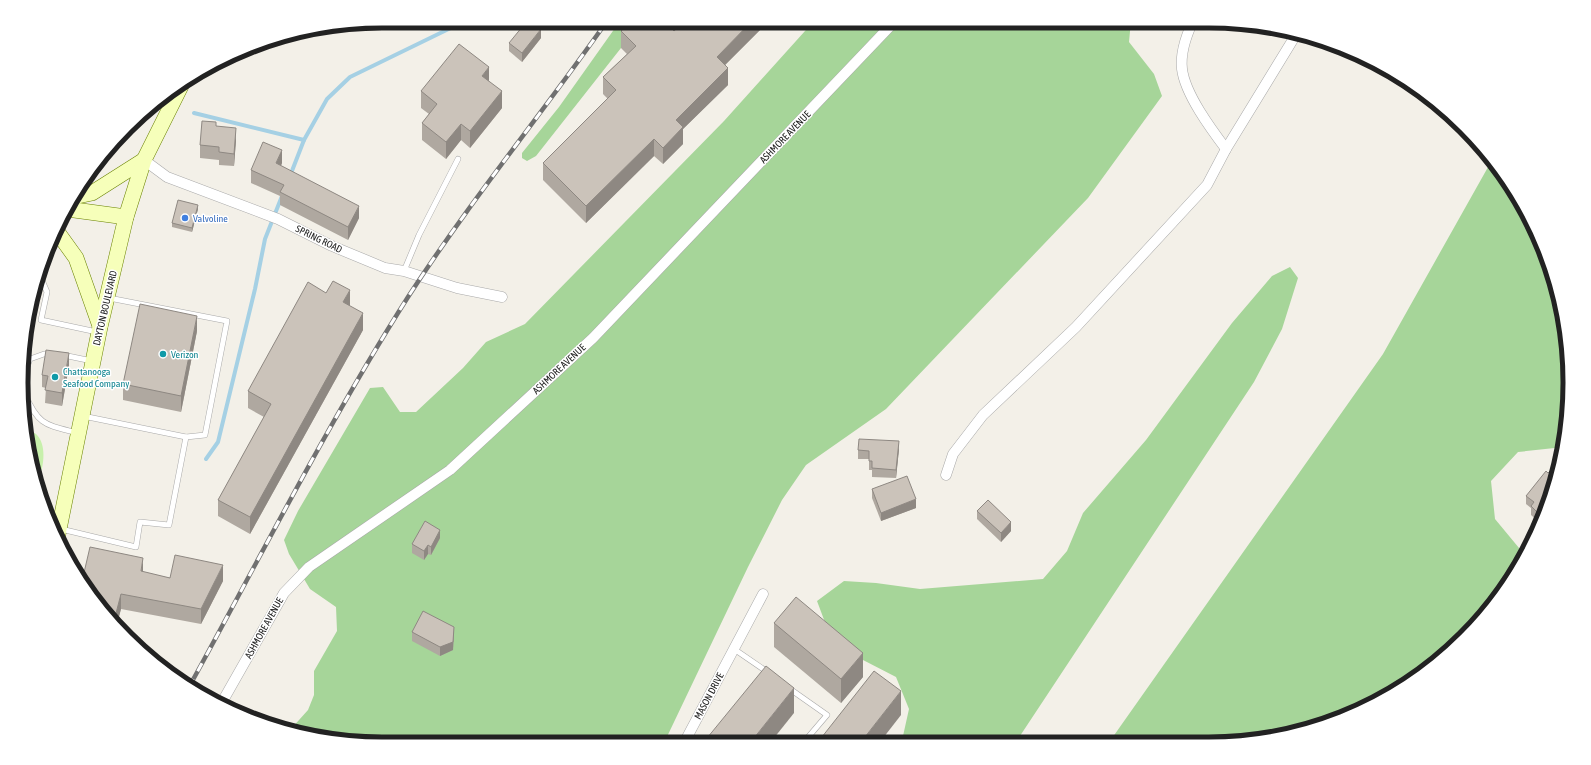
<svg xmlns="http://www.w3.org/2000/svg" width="1591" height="765" font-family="'Asap Condensed',sans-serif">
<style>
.grass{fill:#c7f0ab}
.forest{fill:#a6d599}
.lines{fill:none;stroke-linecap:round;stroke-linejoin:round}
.stream{stroke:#a5d0e4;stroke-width:4}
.service-casing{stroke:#a9a9a9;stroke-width:6}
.minor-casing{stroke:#a9a9a9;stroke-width:11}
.secondary-casing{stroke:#698200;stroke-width:16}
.service{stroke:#fff;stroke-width:5}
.minor{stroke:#fff;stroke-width:10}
.secondary{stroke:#f6ffba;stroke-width:15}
.rail-casing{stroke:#707070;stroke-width:4.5}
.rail{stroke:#fff;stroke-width:3;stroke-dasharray:9;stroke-linecap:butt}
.wall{fill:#afa8a0}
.shaded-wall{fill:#8e8882}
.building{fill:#cbc3ba;stroke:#8e8882}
.shop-dot{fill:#3f7fe0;stroke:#fff;stroke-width:1.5}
.culture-dot{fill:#0f9aa8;stroke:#fff;stroke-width:1.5}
.labels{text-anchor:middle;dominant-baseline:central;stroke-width:3;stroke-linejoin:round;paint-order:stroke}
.street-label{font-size:10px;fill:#222;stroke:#fff}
.shop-label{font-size:10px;fill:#366cbe;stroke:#fff;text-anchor:start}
.culture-label{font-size:10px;fill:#0d838f;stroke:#fff;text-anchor:start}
.rim{fill:none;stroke:#222;stroke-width:5}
</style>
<rect width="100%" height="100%" fill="#f3f0e8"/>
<path class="grass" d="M24,428C28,430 33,432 36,434C47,444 44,466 39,478Z"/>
<g class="forest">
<polygon points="620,21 649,21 621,48 536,156 527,161 522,158 522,153 559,107"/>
<polygon points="814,21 1131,21 1129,42 1154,74 1162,96 1088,198 886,409 806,465 782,500 748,567 664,743 382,744 312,737 290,730 308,710 314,695 314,671 337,631 336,607 310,589 289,554 284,540 298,511 370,388 383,387 400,412 416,412 463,368 486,342 525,324 724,121"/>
<polygon points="1492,160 1509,182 1543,244 1563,312 1570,383 1564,447 1518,452 1491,481 1495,519 1524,554 1495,602 1429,669 1347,716 1256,741 1110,741 1383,354"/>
<polygon points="1290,267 1298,278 1282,329 1254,382 1016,742 898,742 903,736 909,709 896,677 863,660 826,625 817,601 844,581 876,583 920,589 1043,579 1067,551 1083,513 1146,440 1232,323 1272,276"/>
</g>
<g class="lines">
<g class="stream">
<polyline points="154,104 159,106"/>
<polyline points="194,113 304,140"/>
<polyline points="290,176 304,140 327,99 350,77 465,21"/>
<polyline points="206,459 218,442 255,289 265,239 282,196"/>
</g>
<g class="service-casing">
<g id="service">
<polyline points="404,271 419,235 458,159"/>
<polyline points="41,278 47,292 41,320 97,332"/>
<polyline points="63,355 92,361"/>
<polyline points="26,370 30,359 44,354 51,354"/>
<path d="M25,394C38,426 47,425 78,433"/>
<polyline points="83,416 186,437 205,435 227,321 109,298"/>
<polyline points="61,529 136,547 140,522 169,525 186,437"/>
<polyline points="734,649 769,673"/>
<polyline points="790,689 827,715 804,742"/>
</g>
</g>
<g class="minor-casing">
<g id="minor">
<path d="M1193,21C1186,36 1180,52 1182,69C1185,94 1211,129 1226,149"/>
<polyline points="144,160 167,177 278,219 332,246 385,268 404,271 457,288 502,297"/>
<polyline points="946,475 953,454 983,415 1076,327 1207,185 1226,149 1297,33"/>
<polyline points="221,704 284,593 309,567 450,470 593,338 895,21"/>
<polyline points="684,743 763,594"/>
</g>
</g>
<g class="secondary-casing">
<g id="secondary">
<polyline points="73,197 92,193 144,160"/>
<polyline points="67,209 126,217"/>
<polyline points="58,233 76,258 100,326"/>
<polyline points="57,539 100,327 126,217 144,160 181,86"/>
</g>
</g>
<use href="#service" class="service"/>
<use href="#minor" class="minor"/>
<use href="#secondary" class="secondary"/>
<g class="rail-casing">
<path id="rail" d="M189,687C261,556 328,423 408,297C470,201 542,114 607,21"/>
</g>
<use href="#rail" class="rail"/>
</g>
<g class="wall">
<polygon points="769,21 725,65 728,85 683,129 683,144 663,164 654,156 586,223 543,180 543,163 608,99 603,94 603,77 627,54 621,48 621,31 674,31 719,24"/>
<polygon points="541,38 522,62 509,51 509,43"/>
<polygon points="489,81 502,108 470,148 461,140 446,159 422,140 422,123 429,114 421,108 421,91"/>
<polygon points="216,126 236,140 234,166 219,165 219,160 200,158 200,145"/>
<polygon points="282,163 281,166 359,218 348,240 280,205 280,196 251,183 251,170"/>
<polygon points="198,209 192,232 172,227 172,223"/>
<polygon points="350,306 363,330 250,534 218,516 218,500 264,417 248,408 248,391"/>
<polygon points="197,331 181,412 123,400 123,384"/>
<polygon points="69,366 62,406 45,403 46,388 42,387 42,375"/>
<polygon points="899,449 896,478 872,477 872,470 869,470 869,459 858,459 858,450"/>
<polygon points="1548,473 1556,476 1542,521 1541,524 1531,515 1531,508 1526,504 1526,496"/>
<polygon points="872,489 916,508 881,521 872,498"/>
<polygon points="977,511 1011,531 1001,542 977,519"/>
<polygon points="440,538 431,555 428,554 424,560 412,553 412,544"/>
<polygon points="143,572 170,578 223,581 201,624 121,609 117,624 83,577"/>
<polygon points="774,623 863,677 841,703 774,647"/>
<polygon points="412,632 454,636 453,650 440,656 412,641"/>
</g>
<g class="shaded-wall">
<polygon points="752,21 769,21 717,73 717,57"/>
<polygon points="541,29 541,38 522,62 522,53"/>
<polygon points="489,67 489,84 482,76"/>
<polygon points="728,68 728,85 683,129 683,144 663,164 663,148 676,120"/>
<polygon points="502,91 502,108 470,148 470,131"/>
<polygon points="461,124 461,140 446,159 446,142"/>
<polygon points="236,128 236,140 234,166 234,154"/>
<polygon points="654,139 654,156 586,223 586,206"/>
<polygon points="282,150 282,163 276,176 276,163"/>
<polygon points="198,205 198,209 192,232 192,228"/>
<polygon points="359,206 359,218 348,240 348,227"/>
<polygon points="350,290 350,307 343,302"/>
<polygon points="363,313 363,330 250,534 250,517"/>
<polygon points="197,316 197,331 181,412 181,396"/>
<polygon points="69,353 69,366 62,406 62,393"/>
<polygon points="899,441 899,449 896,478 896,470"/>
<polygon points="916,499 916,508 881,521 881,513"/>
<polygon points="1011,522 1011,531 1001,542 1001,533"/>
<polygon points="440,530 440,538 431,555 431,547"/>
<polygon points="428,545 428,554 424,560 424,551"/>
<polygon points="143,558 143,573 141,571"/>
<polygon points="223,565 223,581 201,624 201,609"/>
<polygon points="121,594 121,609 117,624 114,621"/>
<polygon points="454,627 453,650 440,656 440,647"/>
<polygon points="863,653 863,677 841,703 841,679"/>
<polygon points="794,688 794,713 770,743 750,743"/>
<polygon points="901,691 901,715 880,742 861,742"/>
</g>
<g class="building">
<polygon points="527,21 531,21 541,29 522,53 509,43"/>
<polygon points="632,21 664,21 674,31 685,21 716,21 719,24 722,21 752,21 717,57 728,68 676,120 683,127 663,148 654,139 586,206 543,163 616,90 603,77 636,46 621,31"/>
<polygon points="459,44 489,67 482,76 502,91 470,131 461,124 446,142 422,123 437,104 421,91"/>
<polygon points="202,121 216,122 216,126 236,128 234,154 219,152 219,147 200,145"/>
<polygon points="263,142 282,150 276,163 359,206 348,227 280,192 284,185 251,170"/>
<polygon points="178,200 198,205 192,228 172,223"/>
<polygon points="333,281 350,290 343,302 363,313 250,517 218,500 271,404 248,391 308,282 326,293"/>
<polygon points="140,304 197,316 181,396 123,384"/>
<polygon points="46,350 69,353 62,393 45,390 48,376 42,375"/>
<polygon points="859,439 899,441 896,470 872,468 872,461 869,461 869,451 858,450"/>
<polygon points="1546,471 1548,473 1550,471 1556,476 1543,518 1531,506 1534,502 1526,496"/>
<polygon points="907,476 916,499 881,513 872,489"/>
<polygon points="988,500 1011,522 1001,533 977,511"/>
<polygon points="425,521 440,530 431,547 428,545 424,551 412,544"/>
<polygon points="90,547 143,558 141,571 170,578 175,555 223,565 201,609 121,594 114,621 83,577"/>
<polygon points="796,597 863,653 841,679 774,623"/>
<polygon points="423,611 454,627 453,642 440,647 412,632"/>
<polygon points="766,666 794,688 750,743 703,743"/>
<polygon points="874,671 901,691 861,742 818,742"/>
</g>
<circle class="shop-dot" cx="185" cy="218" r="4"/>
<g class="culture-dot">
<circle cx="163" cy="354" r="4"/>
<circle cx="55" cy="377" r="4"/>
</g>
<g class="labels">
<g class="street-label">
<text transform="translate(785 137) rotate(-46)">ASHMORE AVENUE</text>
<text transform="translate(319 239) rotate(26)">SPRING ROAD</text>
<text transform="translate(105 308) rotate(-77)">DAYTON BOULEVARD</text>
<text transform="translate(559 369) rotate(-43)">ASHMORE AVENUE</text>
<text transform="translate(264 628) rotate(-61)">ASHMORE AVENUE</text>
<text transform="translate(709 696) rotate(-62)">MASON DRIVE</text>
</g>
<g class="shop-label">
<text x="193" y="218">Valvoline</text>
</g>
<g class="culture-label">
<text x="171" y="354">Verizon</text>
<text x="63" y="371">Chattanooga<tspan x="63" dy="12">Seafood Company</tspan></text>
</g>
</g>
<path d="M0 0H1591V765H0ZM382 28H1209A354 354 0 0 1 1563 382V383A354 354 0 0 1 1209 737H382A354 354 0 0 1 28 383V382A354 354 0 0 1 382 28Z" fill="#fff" fill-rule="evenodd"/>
<path class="rim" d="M382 28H1209A354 354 0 0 1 1563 382V383A354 354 0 0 1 1209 737H382A354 354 0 0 1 28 383V382A354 354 0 0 1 382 28Z"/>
</svg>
